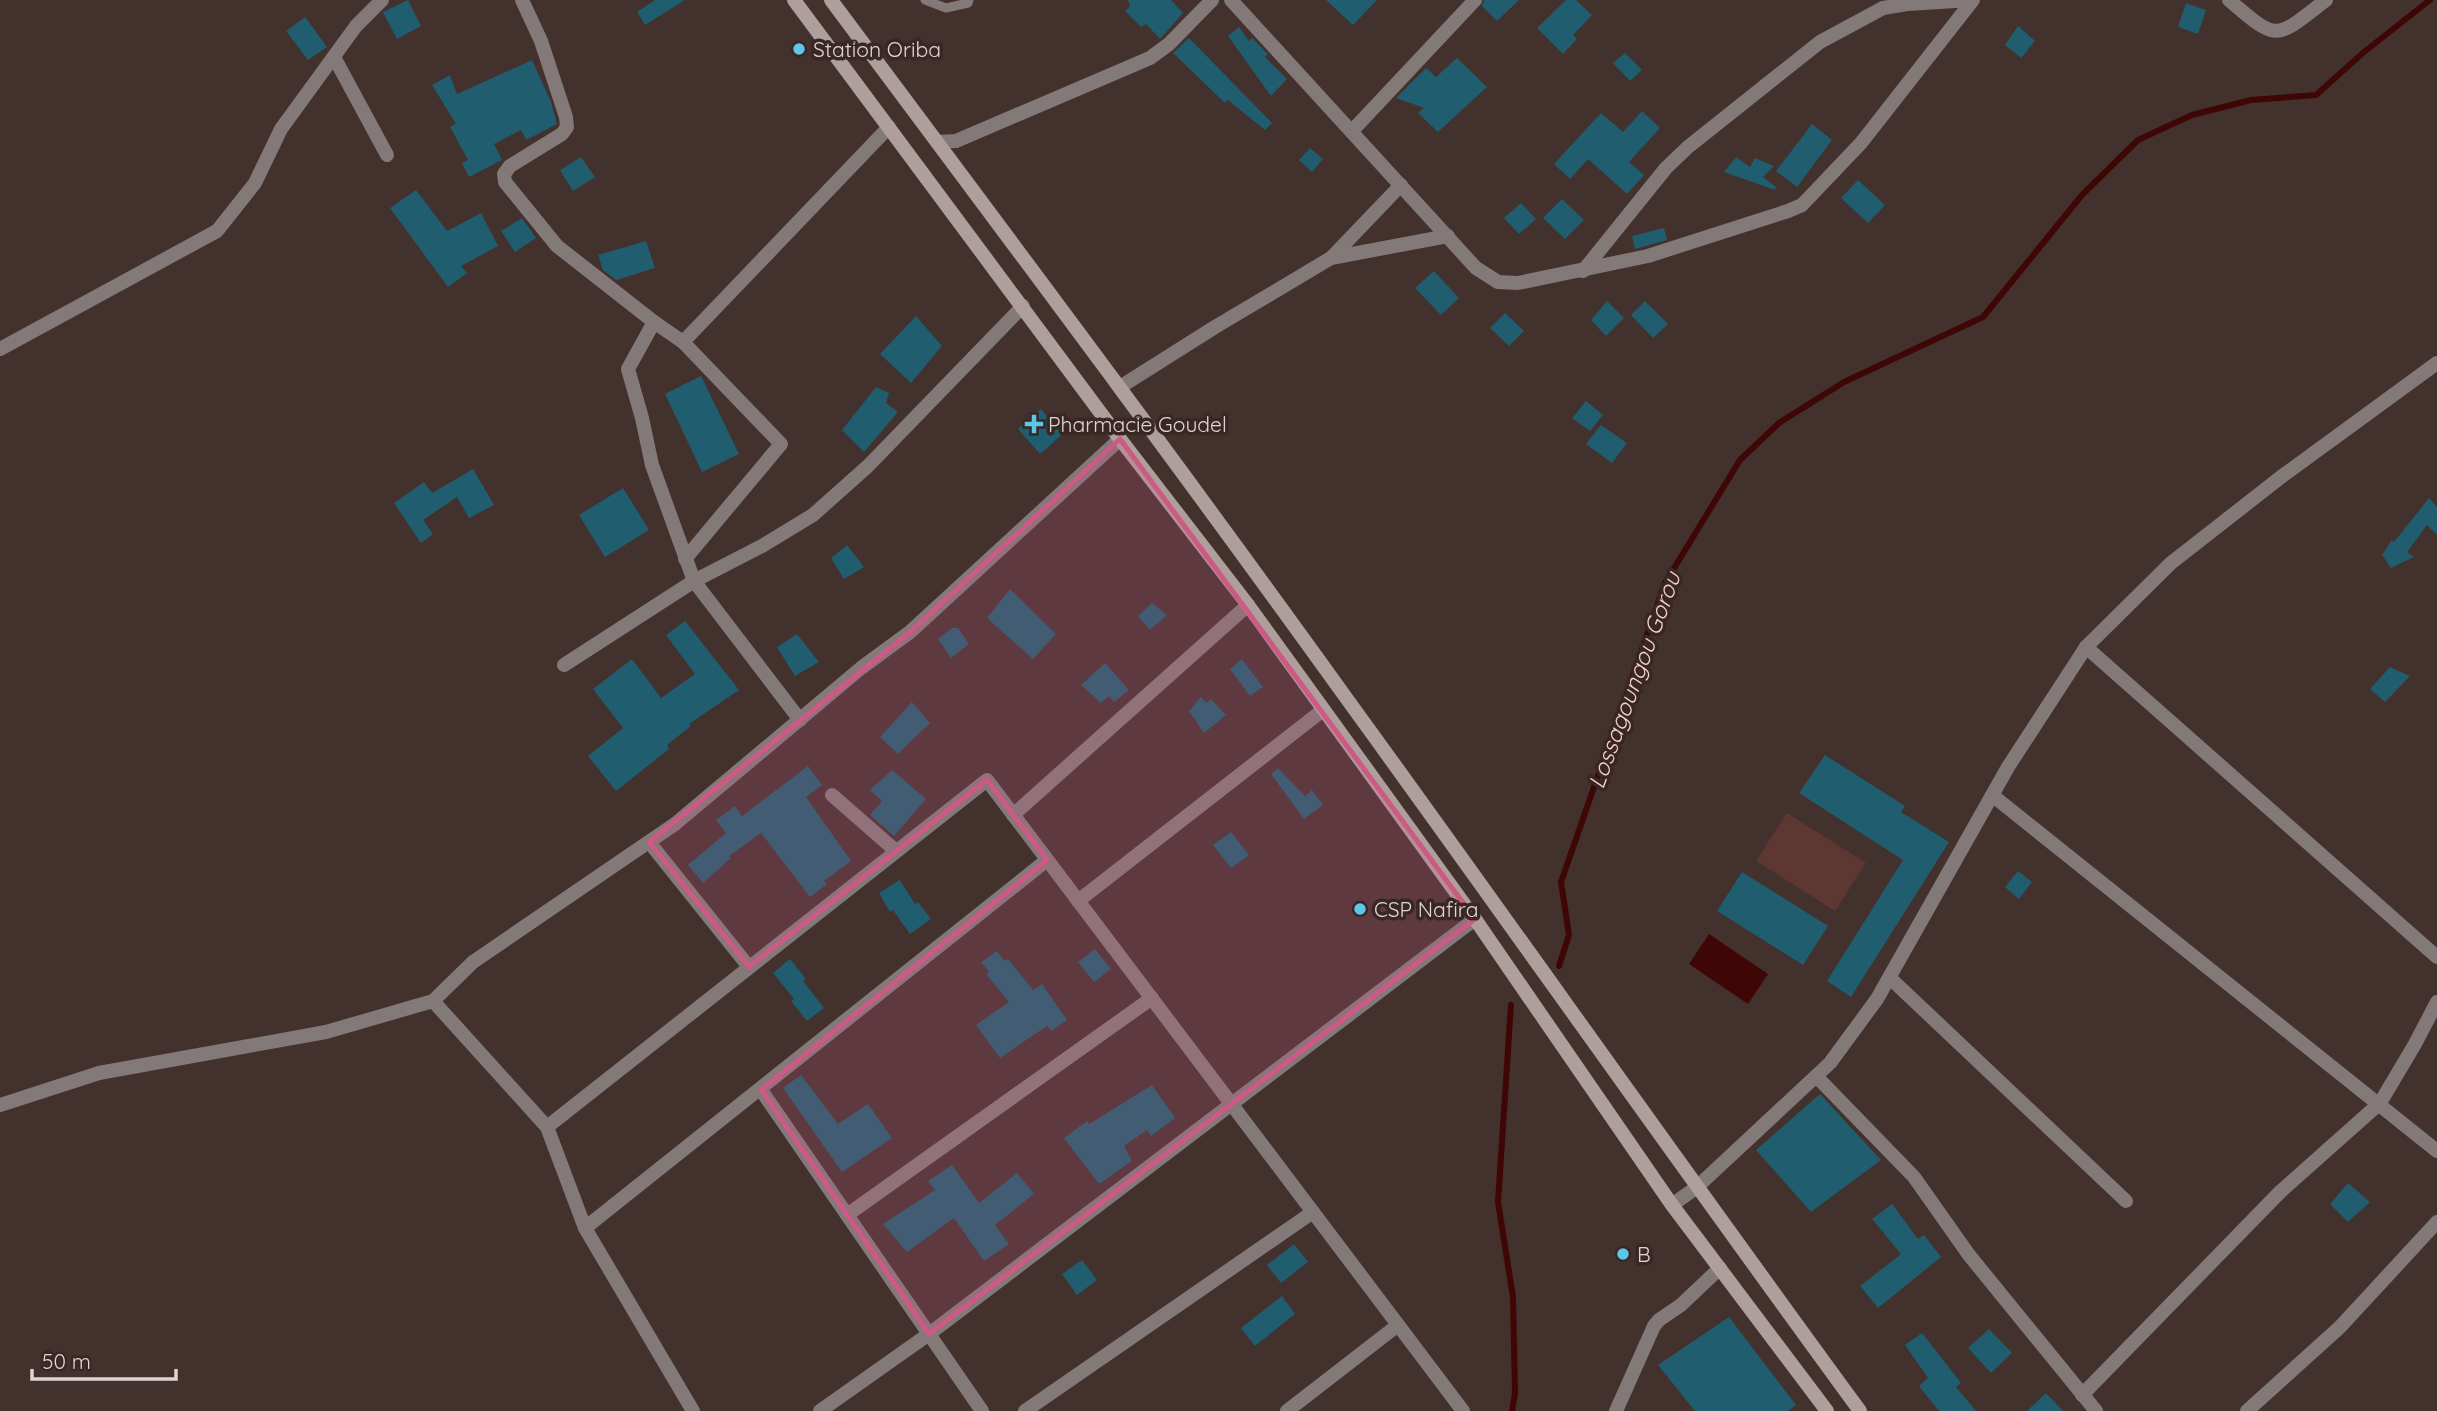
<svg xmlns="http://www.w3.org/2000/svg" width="2437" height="1411" font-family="Quicksand,sans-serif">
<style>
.green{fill:#5d3732}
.water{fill:#3e0605}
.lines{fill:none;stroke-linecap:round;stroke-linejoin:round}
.stream{stroke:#3e0605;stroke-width:6}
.building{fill:#1f5d6f}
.lane{stroke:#837978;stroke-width:9}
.street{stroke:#837978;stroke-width:14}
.secondary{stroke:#ae9f9c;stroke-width:14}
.marked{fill:#cc5a85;fill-opacity:0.2;stroke:#cc5a85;stroke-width:5;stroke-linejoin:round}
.poi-dot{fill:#5dc7e8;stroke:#382725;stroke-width:2.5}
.labels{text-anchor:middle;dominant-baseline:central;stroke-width:7;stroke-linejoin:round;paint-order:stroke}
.poi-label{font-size:21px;fill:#e0d4d2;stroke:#382725;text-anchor:start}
.water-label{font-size:23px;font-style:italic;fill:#f8d0ca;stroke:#382725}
</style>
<rect width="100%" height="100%" fill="#43312e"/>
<polygon class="green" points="1787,813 1866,863 1835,911 1756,861"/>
<polygon class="water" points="1709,934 1768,974 1748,1004 1689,964"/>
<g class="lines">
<g class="stream">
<polyline points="1559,966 1569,935 1561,882 1665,583 1740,460 1779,423 1844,382 1983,317 2082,195 2138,140 2192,115 2251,100 2316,95 2364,52 2430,0"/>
<polyline points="1511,1005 1498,1202 1513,1297 1515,1393 1512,1411"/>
</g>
</g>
<g class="building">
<polygon points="408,0 421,26 397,39 383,12"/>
<polygon points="655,0 685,0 645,25 637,12"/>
<polygon points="1128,0 1171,0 1183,13 1160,39 1146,24 1141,27 1125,11 1130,6"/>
<polygon points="1326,0 1377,0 1353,25"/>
<polygon points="1484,0 1519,0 1497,21 1482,6"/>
<polygon points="1566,0 1576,0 1592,15 1573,35 1577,39 1563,54 1537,28"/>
<polygon points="2186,3 2206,10 2198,34 2178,27"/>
<polygon points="305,17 327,47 308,60 286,31"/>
<polygon points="2018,26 2035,41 2021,58 2005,45"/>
<polygon points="1239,27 1249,41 1252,38 1268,54 1265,57 1287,79 1271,96 1228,36"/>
<polygon points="1189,38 1272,123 1265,130 1228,100 1225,103 1173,53"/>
<polygon points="1625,53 1642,70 1630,81 1613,63"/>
<polygon points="1457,58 1487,87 1438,132 1418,113 1424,108 1396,98 1426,68 1436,77"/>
<polygon points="532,60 551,102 557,124 526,140 521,130 494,144 502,160 469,177 462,163 468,160 450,127 456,124 432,85 450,75 457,94"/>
<polygon points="1642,111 1660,128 1629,162 1644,175 1627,194 1588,159 1570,179 1554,164 1601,113 1623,132"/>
<polygon points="1812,124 1832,140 1797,187 1776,171"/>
<polygon points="1310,148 1323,159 1312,172 1299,160"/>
<polygon points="581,157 595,177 573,191 560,170"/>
<polygon points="1736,157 1750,167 1755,158 1774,166 1763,177 1776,187 1775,190 1724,172"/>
<polygon points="1858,180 1885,205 1868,223 1841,198"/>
<polygon points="416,190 447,231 481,213 498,246 461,266 467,273 448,287 390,208"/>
<polygon points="1562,199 1584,220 1565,239 1543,218"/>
<polygon points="1521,203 1536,219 1519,234 1504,218"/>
<polygon points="522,218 536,238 515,252 501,231"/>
<polygon points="1664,228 1667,240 1635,249 1632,236"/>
<polygon points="646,241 655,268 616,280 603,270 598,255"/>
<polygon points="1434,271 1459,298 1441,315 1415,288"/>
<polygon points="1607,301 1624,318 1606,336 1591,320"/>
<polygon points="1645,301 1668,324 1653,338 1631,315"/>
<polygon points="1505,313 1524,331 1509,346 1490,328"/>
<polygon points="916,316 942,346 911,383 880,354"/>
<polygon points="701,376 739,454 702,472 665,394"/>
<polygon points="876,387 889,393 886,403 898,412 864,452 842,430"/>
<polygon points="1586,401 1603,415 1590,431 1572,418"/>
<polygon points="1041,409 1063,434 1040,454 1018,429"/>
<polygon points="1601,425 1627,443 1612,463 1586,444"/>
<polygon points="473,469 494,505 469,518 457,497 423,520 433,534 421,543 394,503 424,482 432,493"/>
<polygon points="623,488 649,530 605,557 579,515"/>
<polygon points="2429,498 2437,507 2437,535 2427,525 2407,552 2414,557 2391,568 2382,555 2392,540 2394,542"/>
<polygon points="847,545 864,567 844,579 831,558"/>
<polygon points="1010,589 1056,634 1033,659 987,618"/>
<polygon points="1152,603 1167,615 1150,630 1138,616"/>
<polygon points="685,621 739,690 689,724 691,726 667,745 669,749 616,791 588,756 623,728 593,689 632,659 661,698 695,674 666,635"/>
<polygon points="952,628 958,628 969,644 951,658 938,639"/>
<polygon points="797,634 819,662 795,676 777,647"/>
<polygon points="1242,659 1263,687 1250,696 1230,669"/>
<polygon points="1105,663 1129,690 1114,702 1109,696 1101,703 1081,685"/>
<polygon points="2390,667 2410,676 2385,702 2370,689"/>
<polygon points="1201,697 1206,703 1211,699 1226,715 1204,733 1189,711"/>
<polygon points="912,702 930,723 898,754 880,737"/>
<polygon points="1825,755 1905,806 1901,812 1949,842 1851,997 1827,981 1903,860 1799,793"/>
<polygon points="808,766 822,785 806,797 851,861 824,881 827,884 810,897 761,833 729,856 731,858 703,883 688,865 726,833 716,820 735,806 742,816"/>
<polygon points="1278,768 1305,796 1312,790 1323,805 1304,819 1271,774"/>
<polygon points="892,770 926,799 894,836 870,815 882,801 870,790"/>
<polygon points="1231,832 1249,855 1231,868 1213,845"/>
<polygon points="2018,871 2032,882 2019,899 2005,887"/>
<polygon points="1742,872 1828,926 1803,965 1717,911"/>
<polygon points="900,880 915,904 918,902 931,919 910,934 893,910 890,912 879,893"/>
<polygon points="1095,949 1111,969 1094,982 1078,962"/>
<polygon points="997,951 1004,961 1008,959 1033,990 1042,984 1067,1020 1051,1031 1047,1026 1000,1058 976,1025 1009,1002 986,974 989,972 981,962"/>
<polygon points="790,959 806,979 803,981 824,1008 807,1021 791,1001 794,999 773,973"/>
<polygon points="801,1075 838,1124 868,1104 892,1138 842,1172 783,1088"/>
<polygon points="1152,1085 1175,1118 1151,1136 1147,1130 1124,1146 1132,1161 1099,1184 1064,1138 1087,1121 1089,1124"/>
<polygon points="1820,1094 1881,1160 1811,1212 1756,1150"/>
<polygon points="952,1165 979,1203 1017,1173 1034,1194 995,1225 1009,1244 984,1261 954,1218 907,1252 883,1224 935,1190 928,1181"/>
<polygon points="2348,1183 2370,1202 2348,1222 2330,1204"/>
<polygon points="1892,1204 1918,1239 1924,1235 1941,1257 1878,1308 1860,1286 1901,1254 1872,1219"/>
<polygon points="1294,1244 1308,1262 1281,1283 1267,1265"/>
<polygon points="1082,1260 1097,1280 1077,1295 1062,1274"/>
<polygon points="1282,1296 1295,1314 1255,1346 1241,1328"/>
<polygon points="1729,1317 1796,1405 1788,1411 1695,1411 1658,1365"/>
<polygon points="1989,1329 2012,1353 1991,1373 1968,1348"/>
<polygon points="1922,1333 1961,1383 1956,1387 1976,1411 1939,1411 1919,1386 1928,1378 1905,1345"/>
<polygon points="2046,1393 2063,1411 2027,1411"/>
</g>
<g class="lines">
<polyline class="lane" points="925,0 946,8 968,3 969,0"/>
<g class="street">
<polyline points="522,0 541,41 566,117 567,127 562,134 510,166 504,174 505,182 557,246 654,322 683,342 781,444 685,559"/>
<polyline points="1231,0 1476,268 1498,282 1518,283 1648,256 1788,211 1802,205 1861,143 1973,0"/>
<path d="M2229,0C2279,43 2275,39 2326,0"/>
<polyline points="334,57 387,155"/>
<polyline points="1352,131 1475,0"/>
<polyline points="937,142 956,141 1150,58 1169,44 1212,0"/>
<polyline points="1331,258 1401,185"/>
<polyline points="1583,271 1666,168 1688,147 1820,42 1883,8 1907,4 1972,0"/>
<polyline points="654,322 628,369 642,418 652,465 694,581 800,720"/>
<polyline points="683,342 889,127"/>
<polyline points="0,349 217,231 255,183 281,129 356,26 382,0"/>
<polyline points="1120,387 1215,327 1331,258 1448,236"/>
<polyline points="2086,647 2437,957"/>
<polyline points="564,665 694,581 762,546 813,515 868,466 1023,306"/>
<polyline points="832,795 896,851"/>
<polyline points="1992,795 2437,1151"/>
<polyline points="1013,815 1248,605"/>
<polyline points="649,842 749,967"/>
<polyline points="1078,901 1323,710"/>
<polyline points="1890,978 2126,1201"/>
<polyline points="433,1001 547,1127 585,1228 693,1411"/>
<polyline points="1816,1076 1914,1177 1969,1255 2096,1411"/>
<polyline points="761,1090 982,1411"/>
<polyline points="0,1105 99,1073 326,1032 433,1001 473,962 675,824 861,668 910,632 1120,439"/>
<polyline points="547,1127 987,780 1463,1411"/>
<polyline points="1672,1205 1697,1187 1830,1063 1877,999 2008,767 2086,647 2171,563 2281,477 2437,363"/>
<polyline points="847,1215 1152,998"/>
<polyline points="585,1228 1047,860"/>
<polyline points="2082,1395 2280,1192 2380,1103 2415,1044 2437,1002"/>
<polyline points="820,1411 929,1334 1475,919"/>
<polyline points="1025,1411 1313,1212"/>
<polyline points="1287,1411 1398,1325"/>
<polyline points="1616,1411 1654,1326 1659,1320 1681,1305 1720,1268"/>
<polyline points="2247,1411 2340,1327 2437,1222"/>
</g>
<g class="secondary">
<polyline points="794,0 1120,439 1248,605 1475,919 1672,1205 1827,1411"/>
<path d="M831,0C1004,232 1178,464 1347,699C1519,936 1687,1175 1860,1411"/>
</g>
</g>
<path class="marked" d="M1120,439L1475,919L929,1334L761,1090L1047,860L987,780L749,967L649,842L910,632Z"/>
<g class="poi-dot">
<circle cx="799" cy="49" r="7"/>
<path d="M1030.5 413.5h7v7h7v7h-7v7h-7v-7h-7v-7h7z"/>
<circle cx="1360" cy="909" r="7"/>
<circle cx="1623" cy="1254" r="7"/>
</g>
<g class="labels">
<g class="poi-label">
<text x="813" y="49">Station Oriba</text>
<text x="1048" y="424">Pharmacie Goudel</text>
<text x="1374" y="909">CSP Nafira</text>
<text x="1637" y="1254">B</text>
</g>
<g class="water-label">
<text transform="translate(1634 680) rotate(-70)">Lossagoungou Gorou</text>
</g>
</g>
<path d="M32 1369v10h144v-10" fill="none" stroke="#e0d4d2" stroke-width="3.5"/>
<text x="42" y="1369" font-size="21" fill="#e0d4d2" stroke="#382725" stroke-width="5" paint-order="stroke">50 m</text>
</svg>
